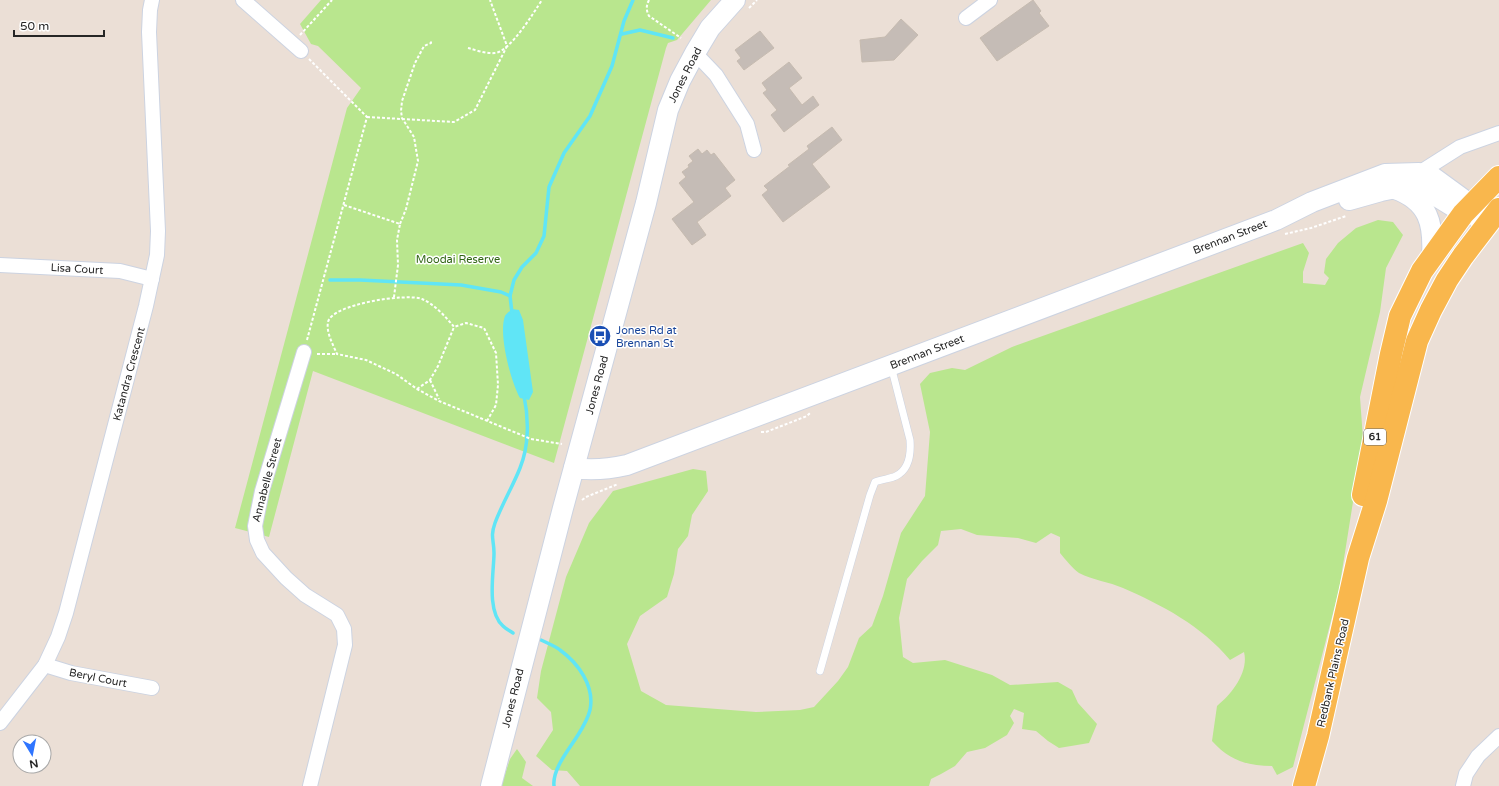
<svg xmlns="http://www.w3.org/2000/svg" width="1499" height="786" font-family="'Varela Round',sans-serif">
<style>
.green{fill:#b9e68e}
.water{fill:#60e5f6}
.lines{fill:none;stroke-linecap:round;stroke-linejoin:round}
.stream{stroke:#60e5f6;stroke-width:3.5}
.building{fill:#c5bcb6;stroke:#c6bbb0}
.lane-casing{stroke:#ccd3e1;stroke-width:8}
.street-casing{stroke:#ccd3e1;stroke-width:16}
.secondary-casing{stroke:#ccd3e1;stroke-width:22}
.primary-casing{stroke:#fff;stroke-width:24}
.path{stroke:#fff;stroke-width:2;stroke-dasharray:3 2;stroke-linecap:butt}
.lane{stroke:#fff;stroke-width:7}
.street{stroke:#fff;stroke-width:14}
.secondary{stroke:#fff;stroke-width:20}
.primary{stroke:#f9b74d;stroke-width:22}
.labels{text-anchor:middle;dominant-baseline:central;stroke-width:3;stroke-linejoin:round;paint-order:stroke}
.shield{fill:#fff;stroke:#676767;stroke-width:1}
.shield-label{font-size:10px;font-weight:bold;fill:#262626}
.street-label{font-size:11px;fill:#262626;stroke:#fff}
.park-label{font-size:11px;fill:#316614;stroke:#fff}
.transit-label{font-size:11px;fill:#164399;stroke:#fff;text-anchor:start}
</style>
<rect width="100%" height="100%" fill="#ebdfd6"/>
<g class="green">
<polygon points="321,0 711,0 677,40 668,43 666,48 554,463 313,371 269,537 235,528 347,108 361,88 318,46 311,44 300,24"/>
<path d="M1378,220L1393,222L1403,235L1386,268L1380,312L1360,397L1363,439L1339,590L1293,767L1277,775L1272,766C1247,766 1229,760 1212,741L1217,706C1232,694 1249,672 1244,652L1230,660C1202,626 1162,605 1123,588C1109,582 1093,580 1079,573C1072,568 1066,560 1060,553V537L1051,533L1036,543L1018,538L977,535L961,529L941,531L938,545L922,561L907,579L899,618L903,657L913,663L945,660L992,675L1010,685L1058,682L1072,690L1078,703L1097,724L1089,743L1059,748L1048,741L1036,731L1022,729L1024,713L1014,709L1010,716L1014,723L1007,735L985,748L967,752L955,766L941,774L931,779L929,786H580L567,771L552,770L536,756L553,730L551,712L537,698L541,671L566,577L589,523L613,491L693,469L706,471L708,491L692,515L688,536L678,549L674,574L667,597L640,616L627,644L641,691L666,705L756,712L800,710L814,707L838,681L848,667L859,638L872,626L883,596L901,533L925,496L930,432L920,384L930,373L952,368L965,370L1012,347L1303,243L1309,253L1303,272V283L1325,285L1329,278L1324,273L1326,259L1338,243L1356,228Z"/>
<polygon points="517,749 526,762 522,778 533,786 501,786 510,759"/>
</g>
<path class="water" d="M512,309L519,310L523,320L533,392L529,400L520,398C511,382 498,334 505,316C506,314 510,311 512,309Z"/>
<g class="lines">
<g class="stream">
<polyline points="622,34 640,30 673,38"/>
<polyline points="330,280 360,280 461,285 501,292 510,296"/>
<polyline points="512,313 510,296 514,280 522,267 536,253 544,236 549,187 564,153 590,116 612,66 624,21 633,0"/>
<path d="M513,633C510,631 506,629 503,626C486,611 494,572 494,553C494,540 490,537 495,523C502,504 513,486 520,468C529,446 529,419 524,396"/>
<path d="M541,640C547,643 555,646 560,650C578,663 595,686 590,710C588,718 583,727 578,735C570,748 552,769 554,786"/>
</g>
</g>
<g class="building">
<polygon points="1033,0 1041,11 1039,13 1049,26 997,61 980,38"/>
<polygon points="901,19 918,35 894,60 862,62 860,40 885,37"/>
<polygon points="760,31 774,48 744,70 737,61 741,58 735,50"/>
<polygon points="789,62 802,78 789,88 802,105 813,96 819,105 784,132 771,115 777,110 763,93 767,90 762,83"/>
<polygon points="832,127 842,140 812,164 830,187 783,222 762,195 768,190 764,186 790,166 788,165 809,149 807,146"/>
<polygon points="698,149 702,154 707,150 711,155 714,153 735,180 725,188 731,196 697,222 706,235 692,245 672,219 694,202 679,183 686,177 682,172 689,167 688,165 693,161 689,156"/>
</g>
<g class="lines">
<g class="lane-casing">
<path id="lane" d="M820,671L870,495L875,482C882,479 890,479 896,476C910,469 911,453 910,440L891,366"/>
</g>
<g class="street-casing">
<g id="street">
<polyline points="243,0 301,51"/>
<polyline points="966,18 990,0"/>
<polyline points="695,53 716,75 747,124 754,150"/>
<polyline points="1416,178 1419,173 1460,147 1499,133"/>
<polyline points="0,265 120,271 152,279"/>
<polyline points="304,352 262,491 255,526 257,540 263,553 286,578 305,595 337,615 344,629 345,645 310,786"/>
<polyline points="45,665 71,673 152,688"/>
<polyline points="0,723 45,665 58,637 66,613 146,306 157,255 158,231 149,32 150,10 152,0"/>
<polyline points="1463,786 1466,774 1478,756 1499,736"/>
</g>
</g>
<g class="secondary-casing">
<g id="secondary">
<path d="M1395,189C1429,201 1434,224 1432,257"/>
<polyline points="1349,200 1381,191 1411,185 1436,196 1457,209"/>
<path d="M574,468C593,471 609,469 627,465L1276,220L1312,202L1385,174L1419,173L1434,178L1471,205L1484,229"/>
<polyline points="491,786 563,508 646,203 668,110 680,81 695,53 710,28 735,0"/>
</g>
</g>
<g class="primary-casing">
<g id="primary">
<polyline points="1363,495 1391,354 1400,316 1422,271 1463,214 1499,177"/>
<polyline points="1304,786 1318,736 1358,558 1376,501 1417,341 1431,310 1447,280 1463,256 1499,209"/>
</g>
</g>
<g class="path">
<path d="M649,0C646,6 646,10 649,16L681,38"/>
<polyline points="749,8 757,0"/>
<polyline points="300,35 332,0"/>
<path d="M468,48C476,50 486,54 495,53C510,52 534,12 542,0"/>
<polyline points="367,117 454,122 475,110 507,46 490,0"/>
<polyline points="344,205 400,224 397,240 398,265 394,297"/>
<polyline points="400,224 406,209 418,161 414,137 402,118 401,111 402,101 415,63 424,46 431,43 431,41"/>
<polyline points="1285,234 1311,228 1346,216"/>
<polyline points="307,340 367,117 309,59"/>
<polyline points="317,354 337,354"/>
<polyline points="430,380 439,399"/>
<polyline points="417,389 430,380 438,366 454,327"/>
<path d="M487,421L496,405L498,385L496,353L484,328L466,323L454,327C446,317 434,304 422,299C406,293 332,304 328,322C326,332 333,345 337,354L366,360L396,374L417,389L439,401L531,439L562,444"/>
<polyline points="761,432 766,432 807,416 810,413"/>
<polyline points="582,500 586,497 618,484"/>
</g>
<use href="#lane" class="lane"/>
<use href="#street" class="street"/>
<use href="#secondary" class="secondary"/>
<use href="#primary" class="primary"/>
</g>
<defs>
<g id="bus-disc" transform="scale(1.15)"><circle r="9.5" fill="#1a4fb4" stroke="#fff"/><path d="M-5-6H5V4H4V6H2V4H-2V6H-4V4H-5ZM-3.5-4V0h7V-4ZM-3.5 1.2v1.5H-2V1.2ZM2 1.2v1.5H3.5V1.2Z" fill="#fff"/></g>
</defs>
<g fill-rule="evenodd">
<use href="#bus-disc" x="600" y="336"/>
</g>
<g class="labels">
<rect class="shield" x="1364" y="429" width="22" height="16" rx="3"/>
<g class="shield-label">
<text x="1375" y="437">61</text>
</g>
<g class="street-label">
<text transform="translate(685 75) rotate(-63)">Jones Road</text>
<text transform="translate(1230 237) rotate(-21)">Brennan Street</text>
<text transform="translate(77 269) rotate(3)">Lisa Court</text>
<text transform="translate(927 352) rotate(-21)">Brennan Street</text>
<text transform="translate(129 374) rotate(-75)">Katandra Crescent</text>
<text transform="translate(597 385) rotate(-75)">Jones Road</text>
<text transform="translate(267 480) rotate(-75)">Annabelle Street</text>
<text transform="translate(1333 673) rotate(-77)">Redbank Plains Road</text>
<text transform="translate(98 678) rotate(11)">Beryl Court</text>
<text transform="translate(513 698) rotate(-76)">Jones Road</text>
</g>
<g class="park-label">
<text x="458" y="259">Moodai Reserve</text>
</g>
<g class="transit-label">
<text x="616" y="330">Jones Rd at<tspan x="616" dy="13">Brennan St</tspan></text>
</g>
</g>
<g transform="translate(32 754) rotate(170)"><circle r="19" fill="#ffffff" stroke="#a8a8a8"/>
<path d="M0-3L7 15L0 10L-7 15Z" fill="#2f75ff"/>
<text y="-6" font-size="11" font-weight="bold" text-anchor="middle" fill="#262626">N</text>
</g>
<path d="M14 30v6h90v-6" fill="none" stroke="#262626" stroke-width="2"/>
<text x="20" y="30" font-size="12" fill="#262626" stroke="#ffffff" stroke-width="3" paint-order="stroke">50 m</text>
</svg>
